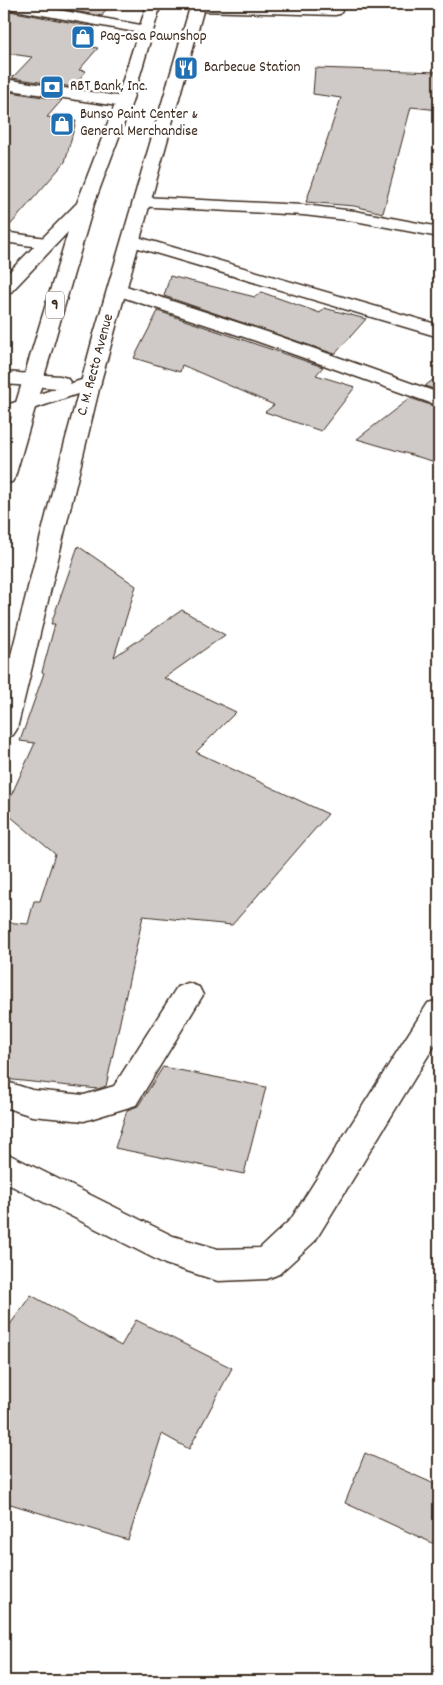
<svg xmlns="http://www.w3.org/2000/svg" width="443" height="1685" font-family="Dekko,sans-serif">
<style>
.building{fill:#cfcac7;stroke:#3b2a1e}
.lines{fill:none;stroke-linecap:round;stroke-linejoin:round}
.minor-casing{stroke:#3b2a1e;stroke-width:3}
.major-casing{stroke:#3b2a1e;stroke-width:3}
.highway-casing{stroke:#3b2a1e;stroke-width:3}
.minor{fill:#fff;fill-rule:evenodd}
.major{fill:#fff;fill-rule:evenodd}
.highway{fill:#fff;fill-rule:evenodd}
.labels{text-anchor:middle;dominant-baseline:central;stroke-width:5;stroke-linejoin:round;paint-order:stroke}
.far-poi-label{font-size:15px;fill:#3b2a1e;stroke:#fff;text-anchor:start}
.far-street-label{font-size:15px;fill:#3b2a1e;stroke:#fff}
.shield{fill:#fff;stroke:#766a62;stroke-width:1}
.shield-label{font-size:16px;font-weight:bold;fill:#3b2a1e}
</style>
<rect width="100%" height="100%" fill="#fff"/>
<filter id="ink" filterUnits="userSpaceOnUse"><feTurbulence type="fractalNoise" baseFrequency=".02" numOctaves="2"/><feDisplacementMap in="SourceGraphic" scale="10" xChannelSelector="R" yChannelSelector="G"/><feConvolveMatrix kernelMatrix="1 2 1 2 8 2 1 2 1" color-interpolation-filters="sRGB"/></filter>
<g filter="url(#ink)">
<g class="building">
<polygon points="35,4 109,4 102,16"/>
<polygon points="4,10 95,27 83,46 98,48 79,70 86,71 73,87 12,78 32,57 4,53"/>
<polygon points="315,68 439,72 439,110 411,107 383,213 354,206 306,202 341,98 313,94"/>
<polygon points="4,91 62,100 47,117 76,121 65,162 6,230 4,230"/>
<polygon points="170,276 255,297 261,292 320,313 324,308 366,319 335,354 164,296"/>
<polygon points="158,311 323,367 316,375 355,387 321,431 265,412 274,405 182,365 180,372 134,358"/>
<polygon points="439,375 439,391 425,386"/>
<polygon points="410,398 439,408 439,463 357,439"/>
<polygon points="78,546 136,586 114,657 182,610 225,635 164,678 236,712 196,752 328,814 232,925 143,916 106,1086 98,1089 4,1079 4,922 28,924 34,901 40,901 55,854 4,811 35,743 20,741 44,673 42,672 55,624 51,624"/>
<polygon points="163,1067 266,1087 244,1174 115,1148 127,1110 138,1106"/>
<polygon points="31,1295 121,1346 136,1320 232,1368 189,1449 162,1434 128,1540 4,1502 4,1333"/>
<polygon points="365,1453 439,1486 439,1546 345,1503"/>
</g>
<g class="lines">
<g class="minor-casing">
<g id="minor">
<polygon points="4,4 26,4 146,26 151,27 153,30 151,33 146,34 4,8"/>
<polygon points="193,4 335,7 340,8 342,11 340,14 335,15 198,11 193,10 191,7"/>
<polygon points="4,79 124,97 130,99 132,102 130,105 124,107 4,89"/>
<polygon points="142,197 303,205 355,211 439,227 439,237 355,221 303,215 136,206 133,202 136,198"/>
<polygon points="4,232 46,238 52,239 55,243 52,247 46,248 4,242"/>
<polygon points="131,235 439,325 439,337 125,244 122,240 125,236"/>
<polygon points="117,283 270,333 439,393 439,406 256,341 110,293 108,289 110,285"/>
<polygon points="188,983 199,987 203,995 136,1105 84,1121 32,1116 4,1107 4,1081 32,1090 84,1095 114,1086 177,987"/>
<polygon points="439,1000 439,1038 315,1241 279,1274 267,1279 218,1281 165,1264 4,1182 4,1152 173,1236 218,1249 260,1248 291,1219 428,1003"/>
</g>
</g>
<g class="major-casing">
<polygon id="major" points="4,372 60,376 67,378 70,382 69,384 91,377 98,379 101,383 98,387 4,419 4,406 57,388 4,384"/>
</g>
<g class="highway-casing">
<g id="highway">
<polygon points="147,4 161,4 132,102 94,204 15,477 12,482 4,483 4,442 68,232 11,292 4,294 4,277 77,203 116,102"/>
<polygon points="191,4 205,4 101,381 17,729 13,735 4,738 4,683 58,468 94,334"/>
</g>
</g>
<use href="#minor" class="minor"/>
<use href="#major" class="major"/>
<use href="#highway" class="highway"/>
</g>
</g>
<defs>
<g id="shop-square" transform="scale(1.25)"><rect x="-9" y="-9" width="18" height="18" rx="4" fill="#1f6fb2" stroke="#fff"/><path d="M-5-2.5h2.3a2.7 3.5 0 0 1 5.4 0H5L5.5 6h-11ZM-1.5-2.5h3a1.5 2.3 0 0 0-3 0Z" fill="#fff"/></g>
<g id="restaurant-square" transform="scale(1.25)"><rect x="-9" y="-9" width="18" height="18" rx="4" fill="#1f6fb2" stroke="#fff"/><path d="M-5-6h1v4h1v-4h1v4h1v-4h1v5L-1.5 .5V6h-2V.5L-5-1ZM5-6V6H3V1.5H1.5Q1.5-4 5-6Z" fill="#fff"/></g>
<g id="bank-square" transform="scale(1.25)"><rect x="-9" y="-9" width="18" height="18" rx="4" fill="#1f6fb2" stroke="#fff"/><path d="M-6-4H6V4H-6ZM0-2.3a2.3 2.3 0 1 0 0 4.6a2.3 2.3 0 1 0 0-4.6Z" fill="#fff"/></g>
</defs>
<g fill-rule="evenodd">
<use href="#shop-square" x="83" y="37"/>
<use href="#restaurant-square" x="186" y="68"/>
<use href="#bank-square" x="52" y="87"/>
<use href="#shop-square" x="62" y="124"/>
</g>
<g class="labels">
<g class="far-poi-label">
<text x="100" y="37">Pag-asa Pawnshop</text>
<text x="204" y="68">Barbecue Station</text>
<text x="70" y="87">RBT Bank, Inc.</text>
<text x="80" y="115">Bunso Paint Center &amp;<tspan x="80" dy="17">General Merchandise</tspan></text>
</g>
<g class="far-street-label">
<text transform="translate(96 365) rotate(-75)">C. M. Recto Avenue</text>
</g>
<rect class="shield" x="46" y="291.5" width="18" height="27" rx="4"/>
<g class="shield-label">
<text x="55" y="305">9</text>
</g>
</g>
<rect width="443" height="1685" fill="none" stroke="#fff" stroke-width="20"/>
<rect x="10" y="10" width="423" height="1665" fill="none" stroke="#3b2a1e" stroke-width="2" filter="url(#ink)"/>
</svg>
